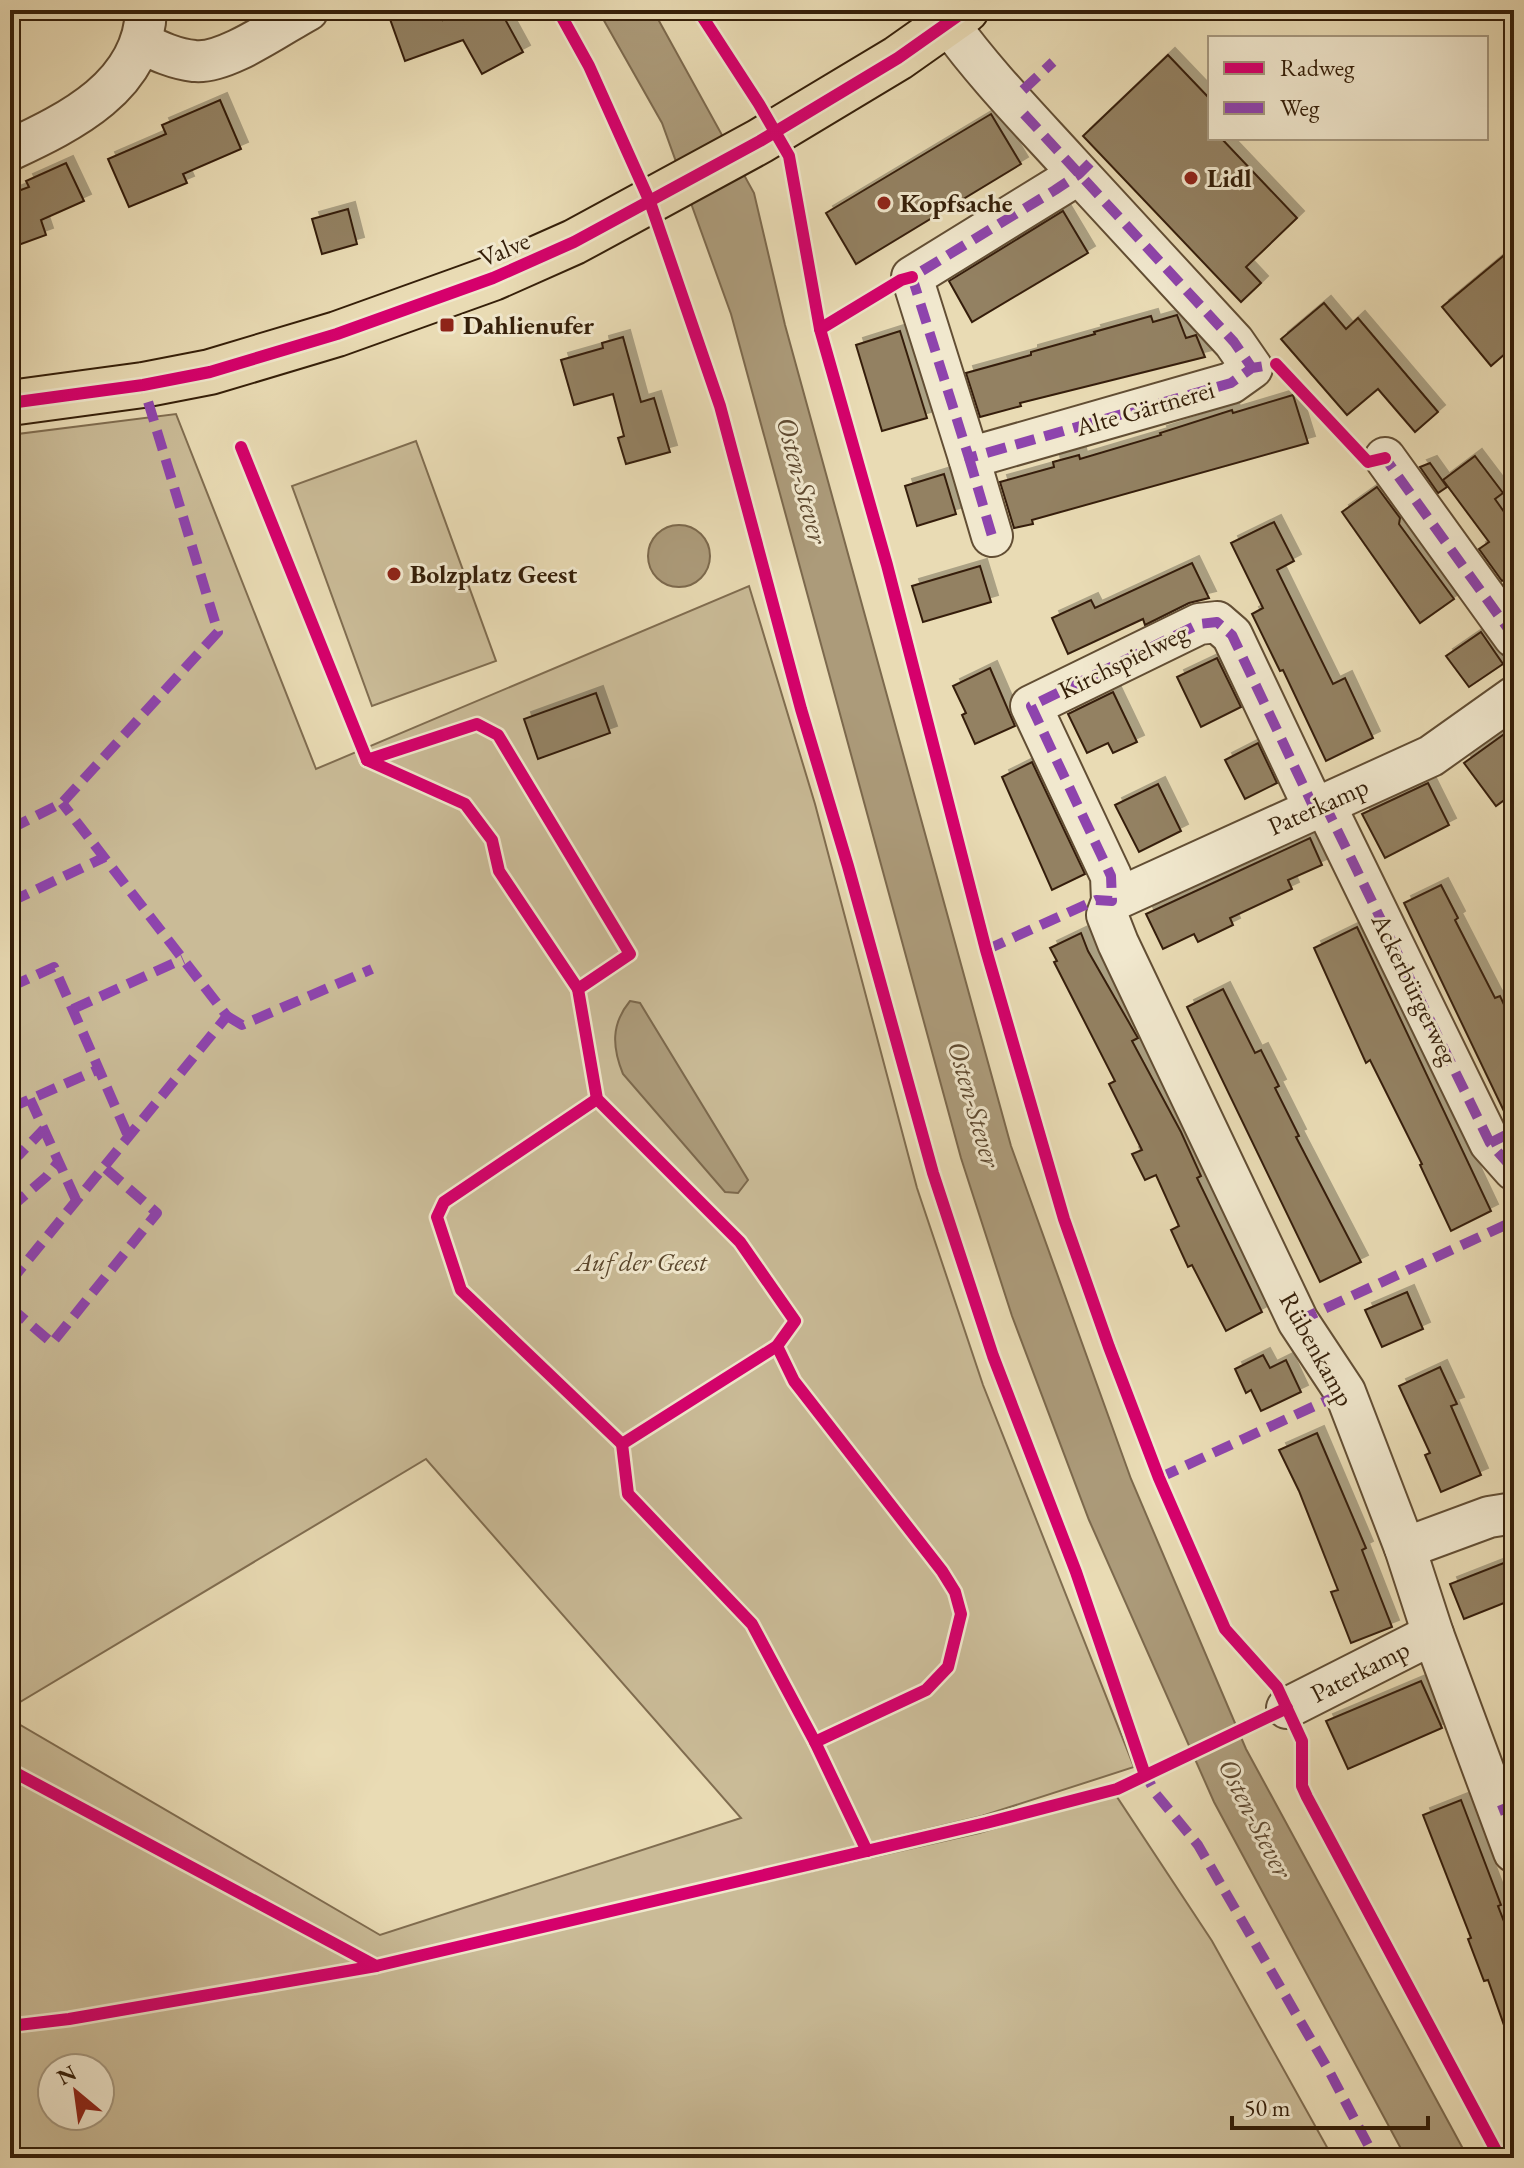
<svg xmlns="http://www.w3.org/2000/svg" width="1524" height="2168" font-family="'EB Garamond',serif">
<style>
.green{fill:#cabb97;stroke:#806d50;stroke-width:2;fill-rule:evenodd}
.water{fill:#ac9b7a;stroke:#7c694d;stroke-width:2}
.building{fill:#938162;stroke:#351f09;stroke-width:2;filter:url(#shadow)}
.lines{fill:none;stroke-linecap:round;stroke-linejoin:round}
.minor-casing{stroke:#624e34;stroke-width:44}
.major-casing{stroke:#351f09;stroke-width:48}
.minor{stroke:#f1e8ce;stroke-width:40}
.major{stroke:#e9dbb4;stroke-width:44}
.quiet{stroke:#8e44ad;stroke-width:10;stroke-dasharray:20 10;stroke-linecap:butt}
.cycleway-casing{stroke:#f1e8ce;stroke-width:17}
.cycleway{stroke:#d6006c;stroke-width:12}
.poi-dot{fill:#8f2418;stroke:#f1e8ce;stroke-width:3}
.labels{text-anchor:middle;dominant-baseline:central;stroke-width:6;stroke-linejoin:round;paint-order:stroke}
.poi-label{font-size:26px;font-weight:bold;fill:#351f09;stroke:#f1e8ce;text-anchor:start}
.street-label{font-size:26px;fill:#351f09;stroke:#f1e8ce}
.park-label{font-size:26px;font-style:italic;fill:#5a462c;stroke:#f1e8ce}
.water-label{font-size:28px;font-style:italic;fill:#5f4a31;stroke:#f1e8ce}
</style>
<defs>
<filter id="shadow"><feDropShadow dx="7" dy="-7" stdDeviation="0" flood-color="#0004"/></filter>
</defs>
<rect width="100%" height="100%" fill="#e9dbb4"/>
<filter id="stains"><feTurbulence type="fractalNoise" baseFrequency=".0025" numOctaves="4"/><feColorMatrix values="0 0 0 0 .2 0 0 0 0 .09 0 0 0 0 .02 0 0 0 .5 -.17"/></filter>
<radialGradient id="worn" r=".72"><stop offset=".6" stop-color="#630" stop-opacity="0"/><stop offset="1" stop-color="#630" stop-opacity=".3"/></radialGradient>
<g class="green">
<polygon points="176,414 316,769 749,586 815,804 917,1188 983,1385 1134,1767 982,1816 380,1960 10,1765 10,1719 380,1935 741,1818 426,1459 10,1708 10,435"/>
<polygon points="416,441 496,661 372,706 292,486"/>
<path d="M10,1775L375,1971L979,1833L1115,1794L1212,1941L1333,2158H10ZM100,2068V2116H52V2068Z"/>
</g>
<g class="water">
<polygon points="598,10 653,10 754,193 785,325 1011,1146 1131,1479 1246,1749 1468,2158 1406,2158 1214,1802 1089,1520 1012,1316 961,1158 731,314 662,123"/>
<circle cx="679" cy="556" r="31"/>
<path d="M630,1001L640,1003L748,1180L738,1193L725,1192L623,1074C612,1047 611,1024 630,1001Z"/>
</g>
<g class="building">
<polygon points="414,10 440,10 443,20 461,10 500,10 523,52 482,74 463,40 405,61 390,19"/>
<polygon points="1168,55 1210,99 1210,138 1221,138 1297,218 1246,267 1261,283 1241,302 1083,136"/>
<polygon points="220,100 241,149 183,174 187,183 129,207 108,159 166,134 162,125"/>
<polygon points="991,114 1021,164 856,264 826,213"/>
<polygon points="66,163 84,201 41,220 46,235 10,248 10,194 29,187 26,181"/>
<polygon points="348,209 357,244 322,254 312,219"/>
<polygon points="1063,211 1088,253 972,322 949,281"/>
<polygon points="1514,247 1514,346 1491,366 1442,307"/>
<polygon points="1324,303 1346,329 1358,318 1438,412 1415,432 1378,389 1347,415 1281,339"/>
<polygon points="1177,315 1186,338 1196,335 1205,357 1020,403 1021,406 980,417 966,373 1031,355 1031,352 1095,334 1094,332 1151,316 1153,322"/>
<polygon points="900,331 927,418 882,431 856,345"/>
<polygon points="623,337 641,402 654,398 670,452 626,464 618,438 624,436 613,394 574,405 561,360 603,348 602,343"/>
<polygon points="1293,395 1308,443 1032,520 1033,524 1014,528 1000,482 1054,467 1053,462 1079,455 1080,459 1161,435 1160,433 1232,410 1233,413"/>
<polygon points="1475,456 1503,493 1495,499 1514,526 1514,573 1502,581 1479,549 1489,542 1443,480"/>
<polygon points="1430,463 1447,487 1438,493 1420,467"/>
<polygon points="944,474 956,514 917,526 905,486"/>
<polygon points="1377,487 1400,518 1399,524 1454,599 1420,623 1342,512"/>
<polygon points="1274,522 1294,561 1277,570 1333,684 1345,678 1373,738 1326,761 1283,670 1280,671 1252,614 1263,608 1231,543"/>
<polygon points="1192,563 1209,598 1189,603 1145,625 1143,619 1068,654 1052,618 1091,600 1095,608"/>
<polygon points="980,566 991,602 923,622 912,586"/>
<polygon points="1481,632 1503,664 1469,687 1446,656"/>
<polygon points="1217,658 1241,707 1201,727 1177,677"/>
<polygon points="990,668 1015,726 975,744 962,715 966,713 953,686"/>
<polygon points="1113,692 1137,742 1113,753 1108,743 1087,753 1068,714"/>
<polygon points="596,693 610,733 538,759 524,719"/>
<polygon points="1514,727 1514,793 1496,806 1464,763"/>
<polygon points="1258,743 1277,783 1245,799 1225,760"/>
<polygon points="1032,762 1085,874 1052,890 1002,777"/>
<polygon points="1428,783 1449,825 1385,858 1362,814"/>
<polygon points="1158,784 1181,831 1139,852 1115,805"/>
<polygon points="1310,838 1322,865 1288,880 1292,889 1230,918 1233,925 1198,942 1194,934 1163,949 1146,914"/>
<polygon points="1441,885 1458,918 1455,920 1495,998 1500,996 1514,1026 1514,1132 1404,903"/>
<polygon points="1357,927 1491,1211 1451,1231 1420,1165 1422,1164 1370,1060 1366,1063 1314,948"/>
<polygon points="1081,933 1088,951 1135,1033 1138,1038 1132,1041 1181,1132 1201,1176 1197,1178 1262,1312 1226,1331 1192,1265 1188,1267 1171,1230 1179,1226 1156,1175 1145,1180 1132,1154 1142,1150 1109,1084 1115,1081 1054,962 1057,961 1050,948"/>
<polygon points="1223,989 1255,1053 1261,1050 1279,1086 1275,1088 1299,1136 1296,1137 1361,1262 1320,1282 1187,1007"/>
<polygon points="1407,1292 1423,1329 1382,1347 1365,1310"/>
<polygon points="1263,1355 1270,1368 1286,1360 1301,1392 1261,1411 1251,1390 1246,1393 1235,1369"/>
<polygon points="1440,1367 1457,1404 1451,1406 1481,1475 1441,1492 1425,1455 1430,1453 1399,1386"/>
<polygon points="1317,1433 1366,1548 1362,1550 1392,1627 1351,1643 1331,1592 1338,1590 1299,1491 1279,1450"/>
<polygon points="1514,1559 1514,1599 1464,1619 1450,1584"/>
<polygon points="1421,1681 1442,1728 1348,1769 1326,1721"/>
<polygon points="1461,1800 1501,1905 1498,1906 1514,1947 1514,2044 1511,2045 1488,1980 1484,1981 1468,1939 1471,1938 1423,1815"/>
</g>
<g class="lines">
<g class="minor-casing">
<g id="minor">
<path d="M948,23C984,73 1027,117 1068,162C1123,222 1178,282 1234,342L1252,368L1231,383L969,458L912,277L1079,174"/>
<path d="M141,43C158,51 175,59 194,61C225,65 280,25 308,10"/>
<path d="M10,150C70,122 144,86 146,10"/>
<polyline points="969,458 992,536"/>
<polyline points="1385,458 1514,637"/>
<polyline points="1324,803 1490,1143 1514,1170"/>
<polyline points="1314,808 1232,635 1217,622 1199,624 1031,706 1111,876 1112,901 1107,915 1118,943 1298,1321 1345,1392 1405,1548 1433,1634 1514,1852"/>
<polyline points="1112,901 1431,756 1514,697"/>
<polyline points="1405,1548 1489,1517 1514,1513"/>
<polyline points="1287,1708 1433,1634"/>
</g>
</g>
<g class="major-casing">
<polyline id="major" points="10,403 143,385 210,372 337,334 493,278 574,242 760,141 898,58 966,10"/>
</g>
<use href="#minor" class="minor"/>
<use href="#major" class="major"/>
<g class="quiet">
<polyline points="1023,90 1053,62"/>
<polyline points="1024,114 1234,342 1252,368"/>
<polyline points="1090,163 1079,174 1055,190 912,277 969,458 1231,383 1252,368 1276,364 1279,367"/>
<polyline points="969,458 992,536"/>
<polyline points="1378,459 1385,458 1514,637"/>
<polyline points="1324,803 1490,1143 1514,1170"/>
<polyline points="10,829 62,803 218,632 143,385"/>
<polyline points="10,902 105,857"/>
<polyline points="986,950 1096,900 1112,901 1111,876 1031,706 1199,624 1217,622 1232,635 1314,808"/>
<polyline points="10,987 54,967 129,1138"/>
<polyline points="73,1009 183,959"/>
<polyline points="227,1016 242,1025 372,969"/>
<polyline points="30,1099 77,1202"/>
<polyline points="10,1108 99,1069"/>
<polyline points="1490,1143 1514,1131"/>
<polyline points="10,1161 19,1155 44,1129"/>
<polyline points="10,1208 46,1177 59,1161"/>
<polyline points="10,1282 227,1016 62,803"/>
<polyline points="10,1307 52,1343 157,1213 105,1168"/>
<polyline points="1298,1321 1514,1221"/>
<polyline points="10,1402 16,1407"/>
<polyline points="1159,1478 1345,1392"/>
<polyline points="1142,1768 1156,1794 1198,1845 1328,2069 1375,2158"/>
<polyline points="1499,1811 1514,1805"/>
</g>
<g class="cycleway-casing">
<g id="cycleway">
<polyline points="558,10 589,66 650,202 720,406 801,709 848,866 933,1173 993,1356 1076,1572 1145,1775"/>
<polyline points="698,10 759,104 789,156 820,329 887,565 986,950 1064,1219 1109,1347 1159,1478 1225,1629 1277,1687 1302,1741 1302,1786 1307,1797 1500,2158"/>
<polyline points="820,329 901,280 912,277"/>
<polyline points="1276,364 1368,462 1385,458"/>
<polyline points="10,403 143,385 210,372 337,334 493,278 574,242 760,141 898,58 966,10"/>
<polyline points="241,447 367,760 477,724 498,735 630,954 578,989 597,1099 740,1242 795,1321 777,1346 622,1444 628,1494 752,1624 815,1742 867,1851"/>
<polyline points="367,760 465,804 492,840 499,871 578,989"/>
<polyline points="597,1099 444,1202 437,1217 461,1290 622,1444"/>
<polyline points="777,1346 794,1381 942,1571 955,1592 961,1614 948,1667 926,1690 815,1742"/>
<polyline points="10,1770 376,1966 986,1823 1117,1789 1287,1708"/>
<polyline points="10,2026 69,2019 376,1966"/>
</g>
</g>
<use href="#cycleway" class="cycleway"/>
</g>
<g class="poi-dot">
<circle cx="1191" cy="178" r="8"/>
<circle cx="884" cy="203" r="8"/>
<rect x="439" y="317" width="16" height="16" rx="4"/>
<circle cx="394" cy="574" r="8"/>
</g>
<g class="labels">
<g class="poi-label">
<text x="1207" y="178">Lidl</text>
<text x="900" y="203">Kopfsache</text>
<text x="463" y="325">Dahlienufer</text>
<text x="410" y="574">Bolzplatz Geest</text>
</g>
<g class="street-label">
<text transform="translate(504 249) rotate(-23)">Valve</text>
<text transform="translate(1145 408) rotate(-16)">Alte Gärtnerei</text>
<text transform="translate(1123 661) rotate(-26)">Kirchspielweg</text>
<text transform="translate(1318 806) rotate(-24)">Paterkamp</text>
<text transform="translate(1415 989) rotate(64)">Ackerbürgerweg</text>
<text transform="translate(1317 1349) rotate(61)">Rübenkamp</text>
<text transform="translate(1360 1671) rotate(-27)">Paterkamp</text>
</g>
<g class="park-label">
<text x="641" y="1262">Auf der Geest</text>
</g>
<g class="water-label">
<text transform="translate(803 480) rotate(75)">Osten-Stever</text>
<text transform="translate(975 1104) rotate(74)">Osten-Stever</text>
<text transform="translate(1256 1818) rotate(63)">Osten-Stever</text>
</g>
</g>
<rect width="1524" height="2168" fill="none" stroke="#e9dbb4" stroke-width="40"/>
<rect x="12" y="12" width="1500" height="2144" fill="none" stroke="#351f09" stroke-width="4"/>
<rect x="20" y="20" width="1484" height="2128" fill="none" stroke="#351f09" stroke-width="2"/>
<rect x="1208" y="36" width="280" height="104" fill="#f1e8ce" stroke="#a6987f" stroke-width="2"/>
<rect x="1224" y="62" width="40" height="12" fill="#d6006c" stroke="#a6987f" stroke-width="2"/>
<text x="1280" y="76" font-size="24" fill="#351f09">Radweg</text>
<rect x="1224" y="102" width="40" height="12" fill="#8e44ad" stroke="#a6987f" stroke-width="2"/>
<text x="1280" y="116" font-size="24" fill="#351f09">Weg</text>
<g transform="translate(76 2092) rotate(331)"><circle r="38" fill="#f1e8ce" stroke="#a6987f" stroke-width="2"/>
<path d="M0-6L14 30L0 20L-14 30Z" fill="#8f2418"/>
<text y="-12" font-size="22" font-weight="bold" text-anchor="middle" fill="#351f09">N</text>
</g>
<path d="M1232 2116v12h196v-12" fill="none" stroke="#351f09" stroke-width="4"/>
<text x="1244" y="2116" font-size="24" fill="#351f09" stroke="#f1e8ce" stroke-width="6" paint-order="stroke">50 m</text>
<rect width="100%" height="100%" filter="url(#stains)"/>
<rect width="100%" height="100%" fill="url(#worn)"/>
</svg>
